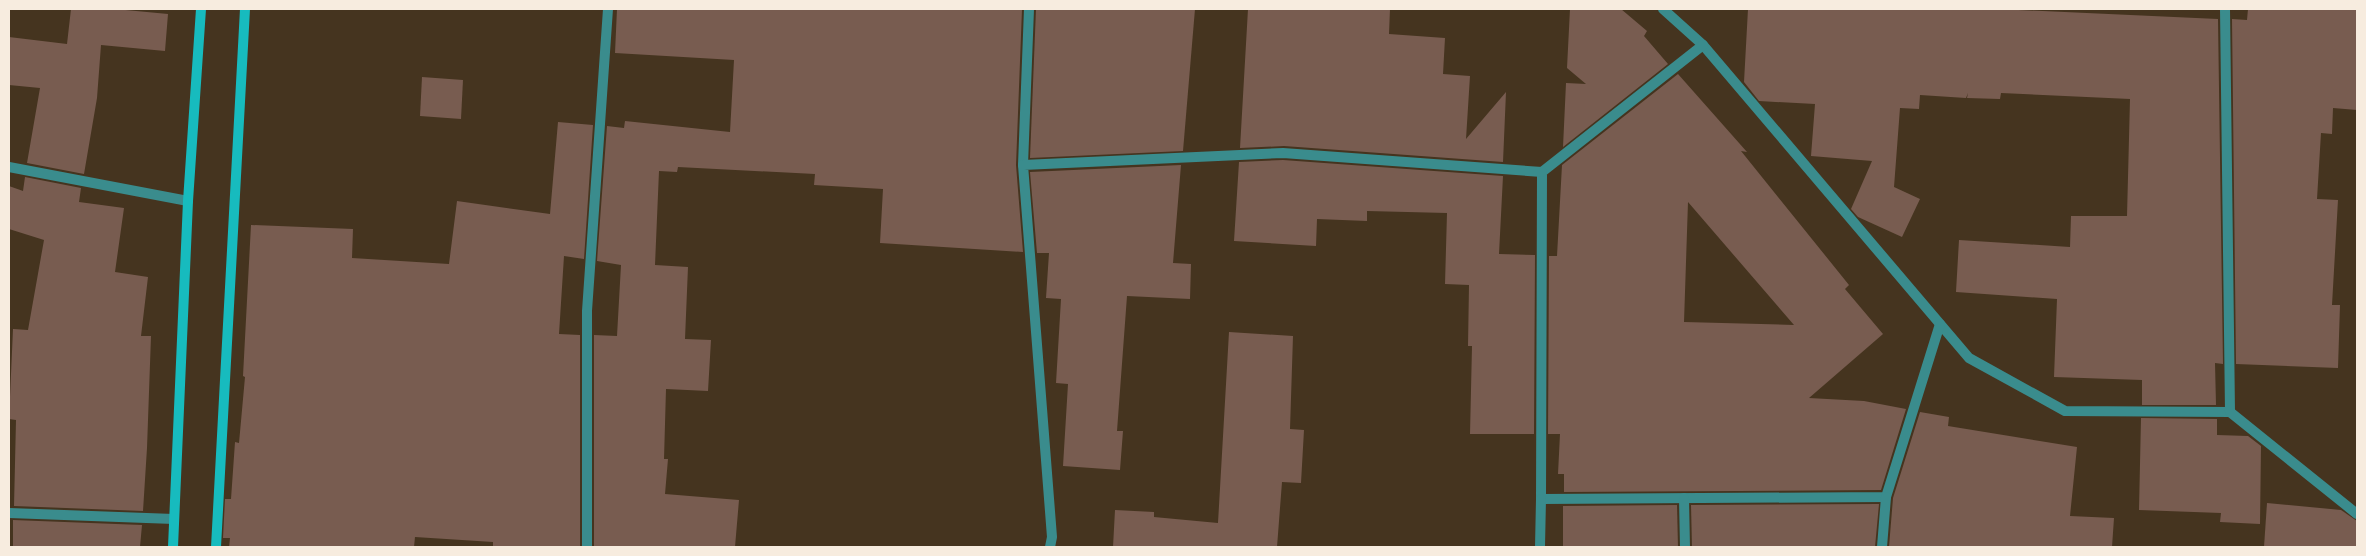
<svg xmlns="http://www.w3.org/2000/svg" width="2366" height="556" font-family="'Exo 2',sans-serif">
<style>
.building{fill:#785c50;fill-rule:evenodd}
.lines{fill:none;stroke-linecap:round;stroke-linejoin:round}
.minor{stroke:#3a8c8d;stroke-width:10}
.secondary{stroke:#17bbbe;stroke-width:10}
</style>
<rect width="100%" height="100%" fill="#45341f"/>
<g class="building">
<polygon points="71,9 115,9 168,14 165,51 101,45 97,98 84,174 27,163 40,88 9,85 9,37 67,44"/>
<polygon points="617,9 1022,9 1016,165 1023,252 880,243 883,189 814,185 815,174 678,167 677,172 659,171 655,265 688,267 685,339 711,340 708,391 666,389 664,459 668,459 665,494 739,500 735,547 594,547 594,335 617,336 621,265 597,261 607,126 624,128 625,121 730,132 734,60 615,53"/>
<polygon points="1036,9 1195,9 1183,151 1030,158"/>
<polygon points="1248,9 1390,9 1389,34 1445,38 1443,74 1470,76 1466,139 1506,92 1503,162 1284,146 1240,148"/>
<polygon points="1570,9 1621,9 1647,31 1644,36 1668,64 1563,147 1566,83 1586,84 1567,68"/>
<polygon points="1748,9 1997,9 2218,19 2223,364 2215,363 2216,405 2142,405 2142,380 2054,377 2057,299 1956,292 1959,240 2070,247 2071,216 2127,216 2130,99 2001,93 2000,99 1967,98 1968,93 1966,98 1920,95 1919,109 1900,108 1894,187 1920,199 1902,237 1858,217 1851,209 1872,161 1811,156 1815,104 1759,101 1744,82"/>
<polygon points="2248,9 2357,9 2357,110 2333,108 2332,134 2321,133 2317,199 2338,200 2332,305 2340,305 2338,368 2236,364 2232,19 2247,20"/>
<path d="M1678,74L1747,152L1741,151L1849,285L1845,289L1883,334L1809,398L1864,401L1906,409L1881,490L1564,492V474H1558L1560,434H1548L1549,256H1557L1562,165ZM1688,202L1794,325L1684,322Z"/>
<polygon points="422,77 463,80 461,119 420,116"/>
<polygon points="558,122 593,125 584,259 564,256 559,334 580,335 580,547 493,547 493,542 415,537 414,547 229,547 230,538 223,538 225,499 231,499 235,442 239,443 245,377 243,376 251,225 353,229 352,258 449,264 457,201 550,214"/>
<polygon points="1283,160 1503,176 1499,254 1535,255 1534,434 1470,434 1472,346 1468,346 1469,285 1445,284 1447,213 1367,211 1367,221 1317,219 1316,246 1234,241 1239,162"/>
<polygon points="1181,165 1173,263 1191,264 1190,299 1127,296 1117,431 1123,431 1120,470 1063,466 1068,384 1056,383 1061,299 1046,298 1049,253 1037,253 1030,172"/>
<polygon points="25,177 81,188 79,202 124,208 115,272 148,277 141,336 151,336 147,448 143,511 14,506 16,420 9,419 13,329 28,330 44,240 9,229 9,186 23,191"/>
<polygon points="1229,332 1293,336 1290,429 1304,430 1301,483 1282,482 1277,547 1113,547 1115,510 1154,512 1154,517 1218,523"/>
<polygon points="1920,412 1949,417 1948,426 2077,447 2070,516 2114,518 2112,547 1889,547 1893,498"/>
<polygon points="2141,418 2217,419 2217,435 2248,436 2261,446 2260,524 2220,522 2221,513 2139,510"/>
<polygon points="2267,503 2341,510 2357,521 2357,547 2264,547"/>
<polygon points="1879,504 1875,547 1692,547 1691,505"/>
<polygon points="1677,505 1678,547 1563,547 1563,506"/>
<polygon points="13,520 142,525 140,547 13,547"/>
</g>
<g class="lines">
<g class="minor">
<polyline points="1663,9 1703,45 1969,358 2065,411 2230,412"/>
<polyline points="2225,9 2230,412 2357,514"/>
<polyline points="1703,45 1542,172 1541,499 1886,497 1940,324"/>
<polyline points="1023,165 1029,9"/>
<polyline points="9,167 188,201"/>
<polyline points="1684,498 1685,547"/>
<polyline points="9,513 174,519"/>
<polyline points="587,547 587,311 608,9"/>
<polyline points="1050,547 1052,537 1023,165 1283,153 1542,172"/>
<polyline points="1540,547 1541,499"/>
<polyline points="1882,547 1886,497"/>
</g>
<g class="secondary">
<polyline points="173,547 188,201 201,9"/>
<polyline points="216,547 245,9"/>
</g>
</g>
<rect width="2366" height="556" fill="none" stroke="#f7ecdf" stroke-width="20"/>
</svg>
